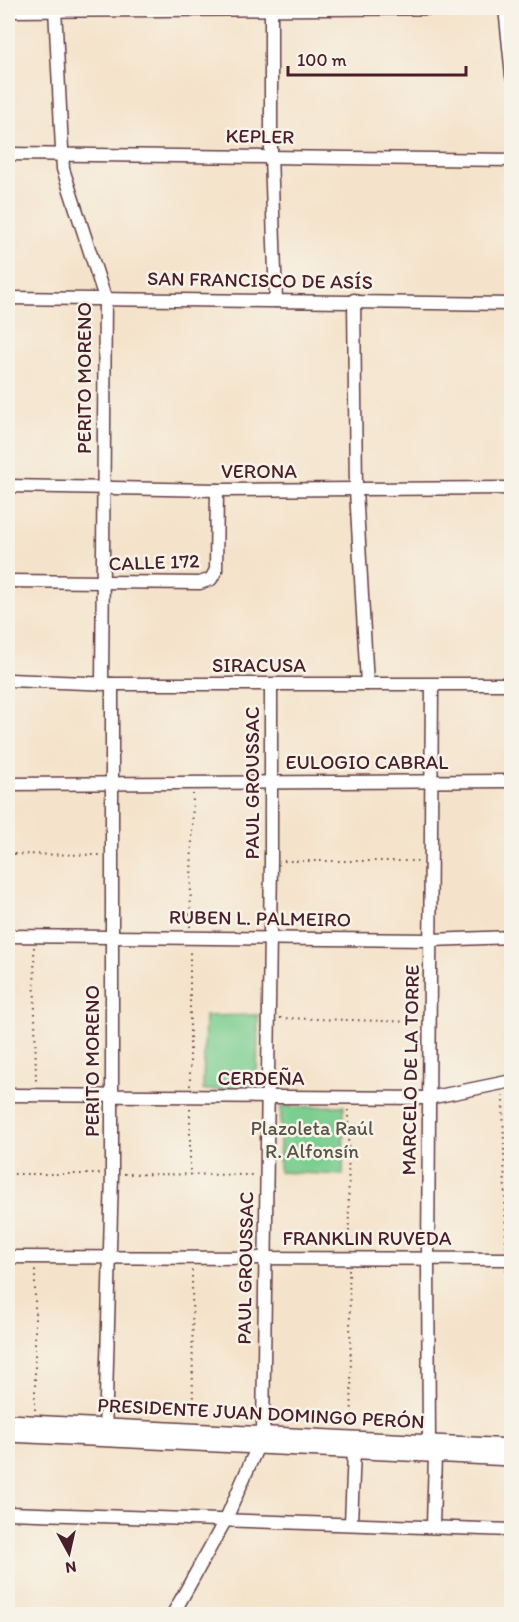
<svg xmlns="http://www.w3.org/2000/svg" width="519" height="1622" font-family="Itim,sans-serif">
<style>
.green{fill:#7bce90;stroke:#62765e;stroke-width:1.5}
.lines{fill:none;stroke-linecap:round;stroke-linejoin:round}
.minor-casing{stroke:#643c43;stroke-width:15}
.major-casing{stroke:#643c43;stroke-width:18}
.path{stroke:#643c43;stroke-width:2;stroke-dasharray:1.5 4.5;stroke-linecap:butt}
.minor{stroke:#fff;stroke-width:12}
.major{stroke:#fff;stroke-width:15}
.labels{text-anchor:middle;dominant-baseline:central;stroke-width:5;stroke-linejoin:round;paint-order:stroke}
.street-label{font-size:20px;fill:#4a1f2b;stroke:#f7f3e8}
.park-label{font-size:20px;fill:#595449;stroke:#f7f3e8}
</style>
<rect width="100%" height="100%" fill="#f7f3e8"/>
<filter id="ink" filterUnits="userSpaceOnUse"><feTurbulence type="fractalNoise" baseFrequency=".0167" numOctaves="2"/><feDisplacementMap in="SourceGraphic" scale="12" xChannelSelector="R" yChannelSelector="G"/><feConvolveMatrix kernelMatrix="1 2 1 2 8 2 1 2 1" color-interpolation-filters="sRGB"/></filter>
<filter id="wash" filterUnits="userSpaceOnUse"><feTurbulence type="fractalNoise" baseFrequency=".008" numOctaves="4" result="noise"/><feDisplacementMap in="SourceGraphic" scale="24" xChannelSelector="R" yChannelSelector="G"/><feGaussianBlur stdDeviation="1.35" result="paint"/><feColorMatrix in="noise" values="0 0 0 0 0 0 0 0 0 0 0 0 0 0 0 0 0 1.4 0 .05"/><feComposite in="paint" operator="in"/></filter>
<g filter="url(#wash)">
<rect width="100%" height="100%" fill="#f4e3ca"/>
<g class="green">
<polygon points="258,1015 257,1090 203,1090 205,1016"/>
<polygon points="344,1106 343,1175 279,1172 281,1107"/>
</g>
</g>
<g filter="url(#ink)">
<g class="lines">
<g class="minor-casing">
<g id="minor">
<polyline points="55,8 63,169 105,298 102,684"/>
<polyline points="271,8 271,155 276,301"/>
<polyline points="505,8 512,76"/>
<polyline points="8,11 473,8"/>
<polyline points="8,154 512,160"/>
<polyline points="8,298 512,304"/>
<polyline points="354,300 356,490 367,684"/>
<polyline points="8,486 217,490 512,488"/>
<polyline points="8,581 200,583 211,579 216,570 217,490"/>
<polyline points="8,680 112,684 512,684"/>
<polyline points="432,686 428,1257 429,1443 435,1455 433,1526"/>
<polyline points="8,784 512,781"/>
<polyline points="8,936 431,940 512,937"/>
<polyline points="8,1095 429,1098 512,1081"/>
<polyline points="8,1257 512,1259"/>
<polyline points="105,1436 112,1174 112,684"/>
<polyline points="8,1513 512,1530"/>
<polyline points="351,1523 354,1451"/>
<polyline points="173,1614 226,1519 263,1434 271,861 271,685"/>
</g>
</g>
<g class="major-casing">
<g id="major">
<polyline points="8,1422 512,1447"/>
<polyline points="8,1434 512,1458"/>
</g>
</g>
<g class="path">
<polyline points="8,854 101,855"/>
<polyline points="284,861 419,861"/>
<polyline points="190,927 193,794"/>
<polyline points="34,947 36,1083"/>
<polyline points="280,1018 419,1022"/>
<polyline points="190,1086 190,950"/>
<polyline points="503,1095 506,1249"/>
<polyline points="190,1109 190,1175"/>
<polyline points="348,1110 349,1248"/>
<polyline points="8,1174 100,1174"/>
<polyline points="124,1174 256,1175"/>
<polyline points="349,1269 352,1425"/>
<polyline points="506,1269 507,1435"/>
<polyline points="192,1270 193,1417"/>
<polyline points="35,1410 35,1269"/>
</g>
<use href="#minor" class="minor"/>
<use href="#major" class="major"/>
</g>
</g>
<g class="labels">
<g class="street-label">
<text transform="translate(260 136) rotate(1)">KEPLER</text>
<text transform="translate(260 280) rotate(1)">SAN FRANCISCO DE ASÍS</text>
<text transform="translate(84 378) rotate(-90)">PERITO MORENO</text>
<text x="259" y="471">VERONA</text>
<text transform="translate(154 562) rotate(-2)">CALLE 172</text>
<text x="259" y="665">SIRACUSA</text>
<text x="367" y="762">EULOGIO CABRAL</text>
<text transform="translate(252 783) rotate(-90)">PAUL GROUSSAC</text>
<text transform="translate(260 918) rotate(1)">RUBEN L. PALMEIRO</text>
<text transform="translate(92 1061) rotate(-90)">PERITO MORENO</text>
<text transform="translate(410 1070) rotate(-89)">MARCELO DE LA TORRE</text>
<text x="261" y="1078">CERDEÑA</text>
<text x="367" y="1238">FRANKLIN RUVEDA</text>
<text transform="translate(245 1268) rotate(-89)">PAUL GROUSSAC</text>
<text transform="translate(261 1413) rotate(3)">PRESIDENTE JUAN DOMINGO PERÓN</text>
</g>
<g class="park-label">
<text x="312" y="1128">Plazoleta Raúl<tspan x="312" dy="23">R. Alfonsín</tspan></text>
</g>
</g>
<rect width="519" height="1622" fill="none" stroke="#f7f3e8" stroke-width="30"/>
<g transform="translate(69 1553) rotate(172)" stroke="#f7f3e8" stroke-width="4.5" paint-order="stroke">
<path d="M0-4.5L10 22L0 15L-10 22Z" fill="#4a1f2b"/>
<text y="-9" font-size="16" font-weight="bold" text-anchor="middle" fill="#4a1f2b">N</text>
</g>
<path d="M288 66v9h178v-9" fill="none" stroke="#4a1f2b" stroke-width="3"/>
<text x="297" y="66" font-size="18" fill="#4a1f2b" stroke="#f7f3e8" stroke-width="4.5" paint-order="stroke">100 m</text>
</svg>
